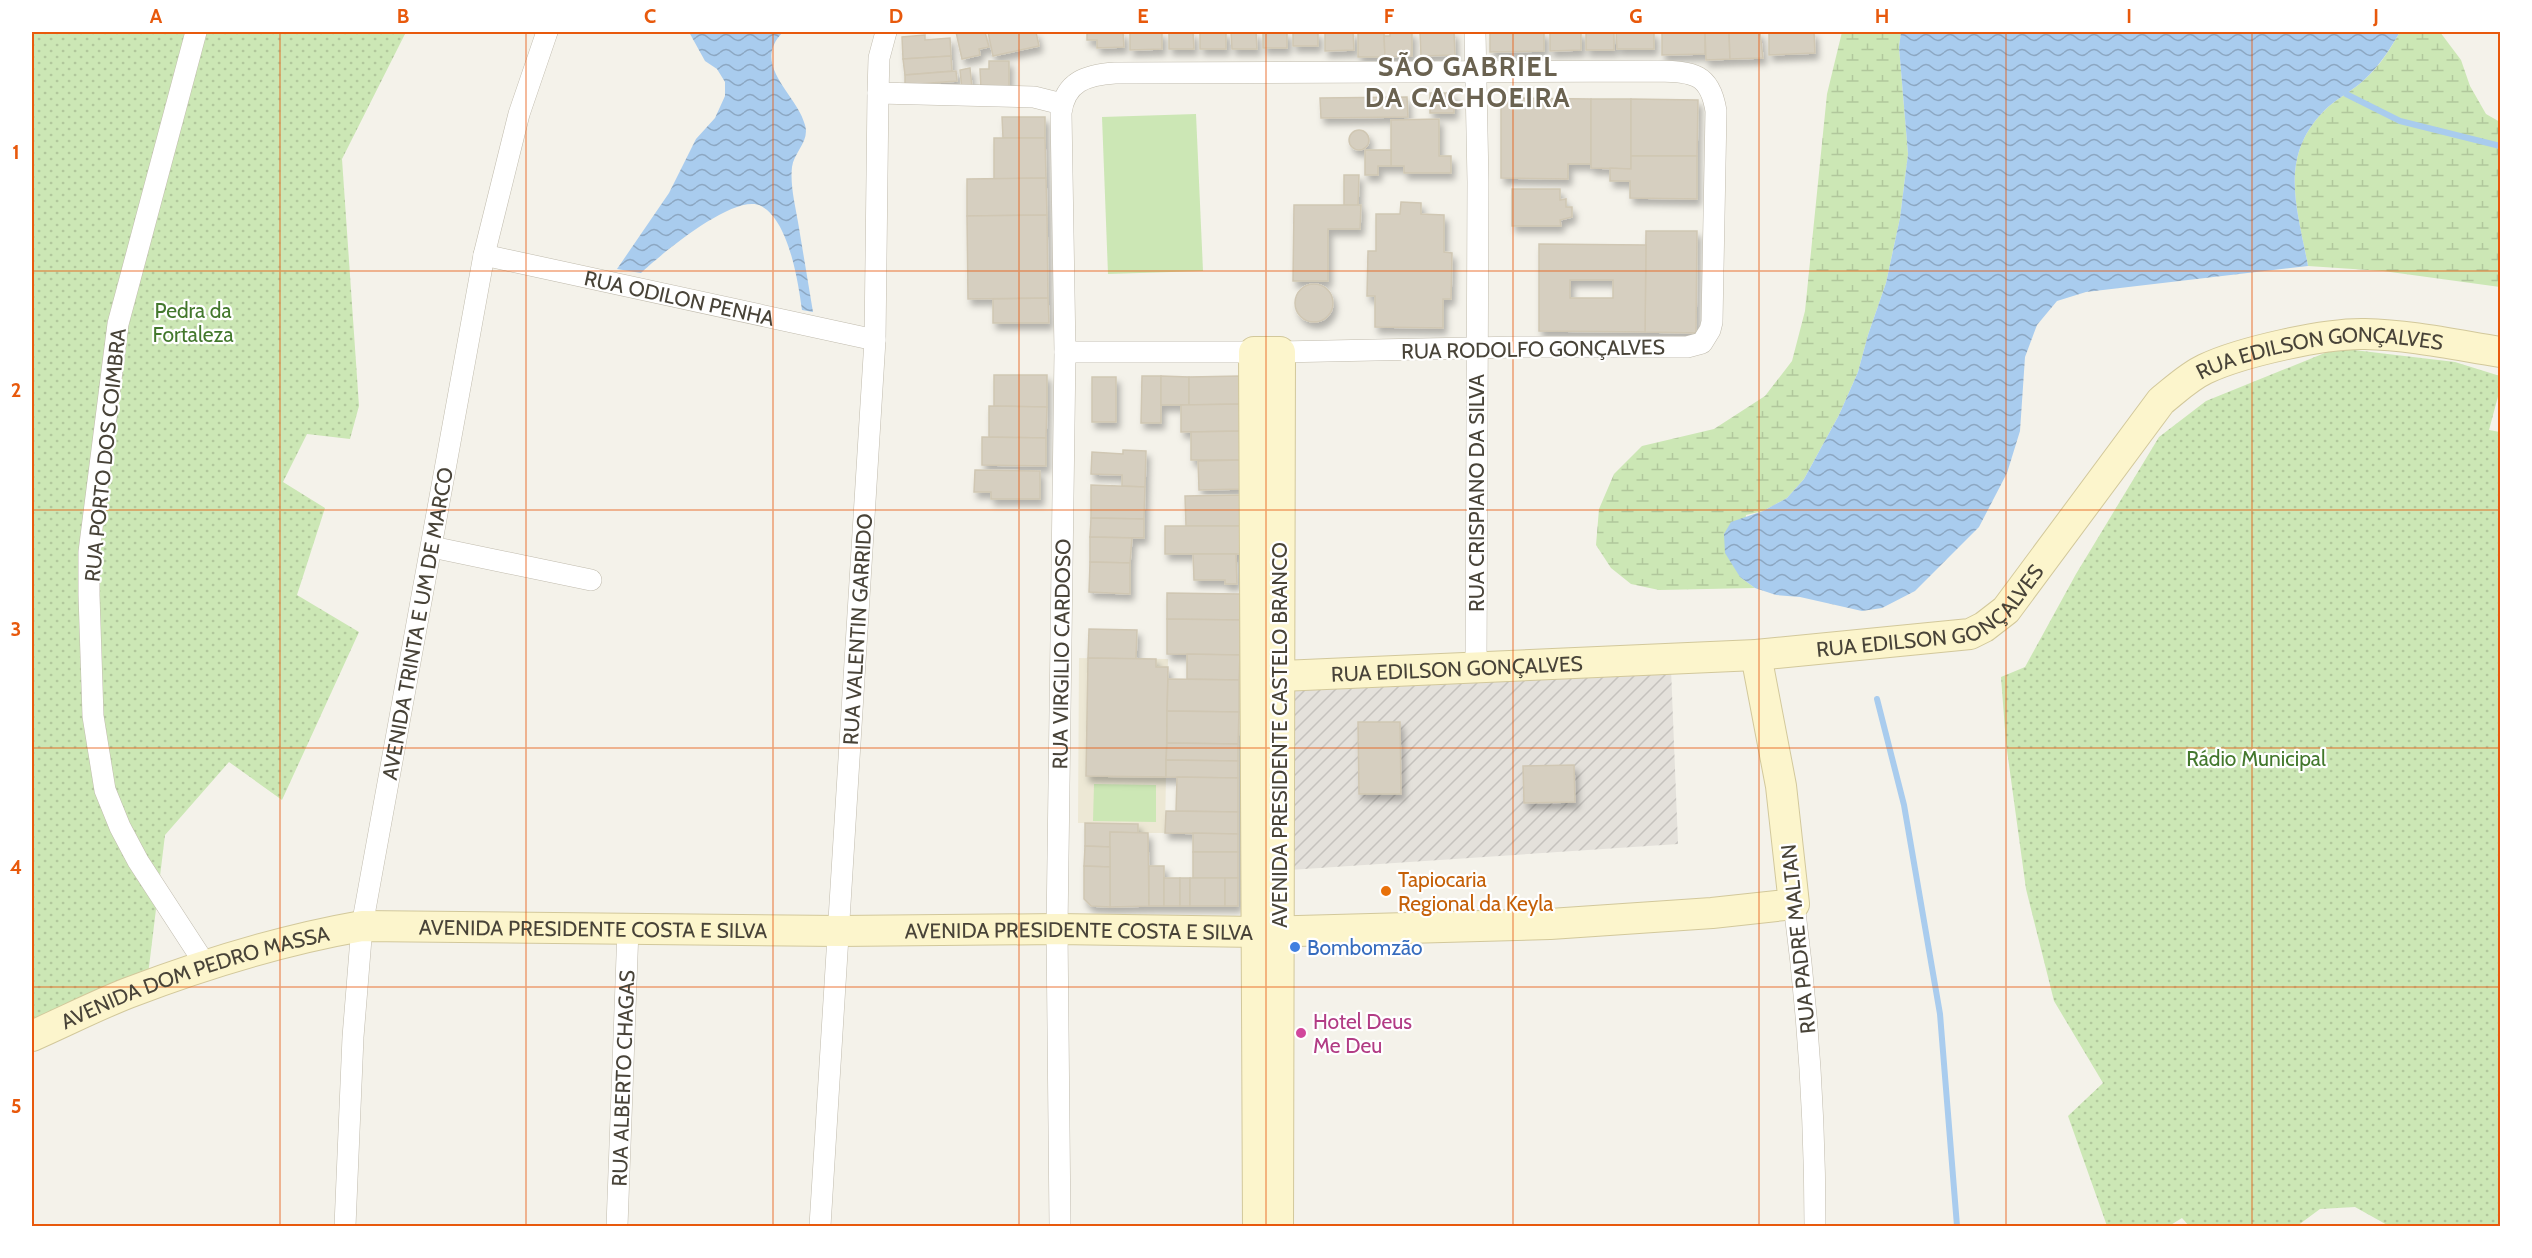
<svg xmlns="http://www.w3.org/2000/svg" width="2532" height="1258" font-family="Cabin,sans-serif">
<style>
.industrial{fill:url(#industrial-furrows)}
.education{fill:#ede8d5}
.green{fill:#cce7b5}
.wetland{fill:url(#wetland-marsh)}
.park{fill:url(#park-dots)}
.water{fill:url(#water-waves)}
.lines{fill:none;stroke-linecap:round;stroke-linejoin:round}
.stream{stroke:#a9ccee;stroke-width:6}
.building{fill:#d6cfc0;stroke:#d0c7b3;stroke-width:1.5;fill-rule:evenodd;filter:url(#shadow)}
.street-casing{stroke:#c0bbad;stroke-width:22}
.secondary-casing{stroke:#d2c89b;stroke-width:32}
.street{stroke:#fff;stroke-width:21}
.secondary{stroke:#fcf5cc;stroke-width:30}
.grid{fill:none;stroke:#e8590c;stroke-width:1.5;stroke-opacity:0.55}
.food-dot{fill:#e8710a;stroke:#fff;stroke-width:2}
.shop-dot{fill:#3f7fe0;stroke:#fff;stroke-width:2}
.hotel-dot{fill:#d1479c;stroke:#fff;stroke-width:2}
.labels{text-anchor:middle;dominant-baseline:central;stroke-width:4.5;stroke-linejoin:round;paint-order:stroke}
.street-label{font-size:21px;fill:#484338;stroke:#fff}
.park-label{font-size:21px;fill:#43782d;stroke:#fff}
.food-label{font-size:21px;fill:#c56008;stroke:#fff;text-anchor:start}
.shop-label{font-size:21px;fill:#366cbe;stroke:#fff;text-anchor:start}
.hotel-label{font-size:21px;fill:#b23c85;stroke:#fff;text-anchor:start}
.district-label{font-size:27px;font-weight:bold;letter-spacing:1.5px;fill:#6a6250;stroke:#fff}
.neatline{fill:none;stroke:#e8590c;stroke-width:2}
.grid-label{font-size:20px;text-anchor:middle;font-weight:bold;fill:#e8590c}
</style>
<defs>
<pattern id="industrial-furrows" width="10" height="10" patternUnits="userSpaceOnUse" patternTransform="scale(1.5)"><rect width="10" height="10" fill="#e4e1db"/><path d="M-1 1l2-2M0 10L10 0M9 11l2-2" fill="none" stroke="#c5c2bd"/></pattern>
<pattern id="wetland-marsh" width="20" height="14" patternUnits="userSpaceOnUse" patternTransform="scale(1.5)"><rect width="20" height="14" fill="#cce7b5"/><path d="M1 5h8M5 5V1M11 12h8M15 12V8" fill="none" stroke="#b1c79c"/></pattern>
<pattern id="park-dots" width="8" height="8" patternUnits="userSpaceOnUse" patternTransform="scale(1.5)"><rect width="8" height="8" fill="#cce7b5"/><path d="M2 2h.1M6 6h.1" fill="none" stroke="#b1c79c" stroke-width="1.8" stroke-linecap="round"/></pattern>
<pattern id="water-waves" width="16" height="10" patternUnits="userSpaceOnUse" patternTransform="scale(1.5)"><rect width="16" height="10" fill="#a9ccee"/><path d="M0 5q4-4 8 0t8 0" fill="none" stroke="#8ca7c2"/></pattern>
<filter id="shadow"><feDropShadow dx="3.5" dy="6" stdDeviation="3" flood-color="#0004"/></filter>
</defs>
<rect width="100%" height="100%" fill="#f4f2ea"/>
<polygon class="industrial" points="1671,669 1678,844 1289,870 1285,688"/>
<polygon class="education" points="1079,658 1168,659 1165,833 1138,833 1138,824 1078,823"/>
<g class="green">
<polygon points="1196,114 1203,271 1108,274 1102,117"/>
<polygon points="1094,784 1156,785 1156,822 1093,821"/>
</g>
<g class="wetland">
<polygon points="1842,32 1901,32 1899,47 1908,154 1900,218 1886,283 1868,335 1858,372 1839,415 1804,479 1787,498 1763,511 1746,515 1740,577 1755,588 1659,590 1631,584 1611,568 1596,545 1599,509 1614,474 1642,446 1714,429 1765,396 1792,361 1805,311 1827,94"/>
<path d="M2400,32H2440L2461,60L2470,86L2486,114L2500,122V287L2383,271L2308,266C2297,206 2277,155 2328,107C2339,97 2354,90 2365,79C2380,66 2390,49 2400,32Z"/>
</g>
<g class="park">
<polygon points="32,32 406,32 342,159 359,406 350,439 307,434 283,482 325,508 297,595 359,632 282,800 229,762 165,835 148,975 32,1026"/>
<polygon points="2337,348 2455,362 2500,376 2500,389 2489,430 2500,432 2500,1226 2389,1226 2355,1207 2320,1209 2297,1226 2189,1226 2182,1218 2169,1226 2107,1226 2068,1116 2103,1083 2054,1001 2026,889 2006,743 2001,677 2025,667 2076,574 2159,437 2206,401"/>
</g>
<g class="water">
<path d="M689,32H783C750,65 797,94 805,125C810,141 794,152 792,167C790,185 795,204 798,222C803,252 808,282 813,312L802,310C798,281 789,221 761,206C735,192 660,255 641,273L617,269L669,193L696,139L715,118L725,96V82L717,69L705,61Z"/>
<path d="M1901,32H2400C2390,49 2380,65 2365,79C2354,90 2339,97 2328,107C2277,155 2297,206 2308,266L2086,292L2057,301L2037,325L2025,357L2020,431L2007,473L1979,527L1915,591L1882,608L1862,611L1800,597L1776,595L1755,588L1740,577L1725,553L1724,534L1731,522L1763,511L1787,498L1804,479L1839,415L1858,372L1868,335L1886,283L1900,218L1908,154L1899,47Z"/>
</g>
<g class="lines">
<g class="stream">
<polyline points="2342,89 2346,94 2400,121 2500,146"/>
<polyline points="1877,699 1904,805 1940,1014 1957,1226"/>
</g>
</g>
<g class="building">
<polygon points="956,32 985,32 989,47 979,49 980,55 962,59"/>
<polygon points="988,32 1036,32 1039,46 993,56"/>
<polygon points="1087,32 1123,32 1124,47 1097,48 1097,40 1087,40"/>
<polygon points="1130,32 1162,32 1162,49 1130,50"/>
<polygon points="1169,32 1193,32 1194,49 1169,49"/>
<rect x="1200" y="32" width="26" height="17"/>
<polygon points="1231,32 1256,32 1257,49 1232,49"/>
<rect x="1263" y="32" width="24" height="16"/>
<rect x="1293" y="32" width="25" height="14"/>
<polygon points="1325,32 1353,32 1354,50 1325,51"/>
<polygon points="1358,32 1384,32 1385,57 1358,57"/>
<polygon points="1390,32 1412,32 1412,56 1385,57 1384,36 1390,36"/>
<polygon points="1420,32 1454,32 1455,55 1421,56"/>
<polygon points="1490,32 1544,32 1544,51 1490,52"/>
<polygon points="1550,32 1581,32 1581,50 1550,51"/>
<rect x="1586" y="32" width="28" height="18"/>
<polygon points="1616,32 1654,32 1654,49 1617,49"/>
<polygon points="1662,32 1705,32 1705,54 1662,55"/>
<polygon points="1705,32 1729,32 1730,59 1706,60"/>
<polygon points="1729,32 1760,32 1763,58 1730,59"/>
<polygon points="1769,32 1814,32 1815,53 1769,55"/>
<polygon points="925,35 925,40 950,38 951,56 903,59 902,37"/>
<polygon points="951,56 952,71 905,75 903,59"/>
<polygon points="989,61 1009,61 1009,89 981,90 980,69 989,69"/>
<polygon points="970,68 972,87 962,89 960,70"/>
<polygon points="956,71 957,81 905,85 905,75"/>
<rect x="1430" y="93" width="24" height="20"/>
<polygon points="1407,97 1408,117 1321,118 1320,98"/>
<polygon points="1501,98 1591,99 1591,164 1568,164 1568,179 1501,178"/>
<polygon points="1591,99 1631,99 1631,169 1591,168"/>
<polygon points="1631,99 1698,100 1697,156 1631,156"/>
<polygon points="1002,117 1045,117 1045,138 1003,138"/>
<polygon points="1439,119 1439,156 1451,156 1451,173 1404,173 1404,166 1391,166 1391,120"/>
<circle cx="1359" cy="140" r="10"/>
<polygon points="994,138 1045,138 1046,178 994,179"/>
<polygon points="1365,150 1391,150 1391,166 1378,166 1378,175 1365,175"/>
<polygon points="1631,156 1697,156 1697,199 1630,198 1630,181 1610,181 1610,168 1631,169"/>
<polygon points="1344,175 1359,175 1358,206 1344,205"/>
<polygon points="1046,178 1047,215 967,216 967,179"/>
<polygon points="1512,189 1560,189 1560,200 1566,199 1566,207 1572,207 1572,217 1560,220 1561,226 1512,226"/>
<polygon points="1401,202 1421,203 1421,214 1444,215 1444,252 1452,253 1451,299 1443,299 1443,328 1375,327 1375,296 1367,296 1368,251 1376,251 1376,214 1400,214"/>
<polygon points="1294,205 1361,205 1360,229 1328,229 1328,281 1293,281"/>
<polygon points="1047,215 1048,298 968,299 967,216"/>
<polygon points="1646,231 1697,231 1696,333 1645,332"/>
<path d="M1539,244L1646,245L1645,332L1539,331ZM1570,280H1613V298H1570Z"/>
<circle cx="1314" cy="303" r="19"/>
<polygon points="1048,298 1049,323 993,323 993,299"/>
<polygon points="994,375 1047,375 1047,407 994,406"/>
<polygon points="1142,376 1161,376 1161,423 1141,423"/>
<polygon points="1161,376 1189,377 1189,405 1161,405"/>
<polygon points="1240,376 1240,404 1189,405 1189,377"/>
<rect x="1092" y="377" width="24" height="45"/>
<polygon points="1240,404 1241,431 1181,432 1181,405"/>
<polygon points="989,406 1047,407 1046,438 989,437"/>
<polygon points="1241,431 1241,460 1191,460 1191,432"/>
<polygon points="982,437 1046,438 1046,466 982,465"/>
<polygon points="1123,450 1146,451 1145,487 1122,486 1122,475 1091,474 1092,452 1123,454"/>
<polygon points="1241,460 1241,489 1199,490 1198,461"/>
<polygon points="975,470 1040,471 1040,499 991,499 991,492 974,492"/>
<polygon points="1091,485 1145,487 1144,519 1091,518"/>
<polygon points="1240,495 1240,526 1186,526 1185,496"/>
<polygon points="1091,518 1144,519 1144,538 1090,537"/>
<polygon points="1165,526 1240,526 1241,554 1165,554"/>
<polygon points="1090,537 1132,538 1130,563 1090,562"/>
<polygon points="1193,554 1236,554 1237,584 1225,584 1225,580 1194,580"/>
<polygon points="1090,562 1130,563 1130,594 1089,592"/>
<polygon points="1167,593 1240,594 1240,620 1167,619"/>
<polygon points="1167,619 1240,620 1240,655 1167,654"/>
<polygon points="1089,629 1137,630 1136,659 1088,658"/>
<polygon points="1187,654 1240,655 1239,680 1187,679"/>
<polygon points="1088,658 1156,659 1156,667 1168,667 1166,777 1086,776"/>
<polygon points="1168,679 1239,680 1239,712 1167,711"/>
<polygon points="1167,711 1239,712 1238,744 1167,743"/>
<polygon points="1358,722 1400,722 1401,794 1359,794"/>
<polygon points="1167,743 1238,744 1238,761 1166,760"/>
<polygon points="1166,760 1238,761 1238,778 1166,777"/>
<polygon points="1574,765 1575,802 1524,803 1523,766"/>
<polygon points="1177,777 1238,778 1238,812 1176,811"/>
<polygon points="1166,811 1238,812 1238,834 1165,833"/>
<polygon points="1085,823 1138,824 1138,833 1110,832 1110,847 1085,846"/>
<polygon points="1110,832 1148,833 1149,906 1110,907"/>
<polygon points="1193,833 1238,834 1238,852 1193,852"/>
<polygon points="1085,846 1110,847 1110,867 1084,866"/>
<rect x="1193" y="852" width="45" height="26"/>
<polygon points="1084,866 1110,867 1110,907 1091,906 1084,899"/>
<rect x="1149" y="866" width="15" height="40"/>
<rect x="1164" y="878" width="16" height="28"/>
<rect x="1180" y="878" width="10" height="28"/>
<rect x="1190" y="878" width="35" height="28"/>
<rect x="1225" y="878" width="13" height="28"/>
</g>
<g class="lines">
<g class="street-casing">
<g id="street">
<polyline points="196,32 118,324 89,552 89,595 93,716 105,790 120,827 138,861 207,967"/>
<polyline points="1475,32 1478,182 1476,667"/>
<polyline points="878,93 1034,97 1062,104"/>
<path id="s1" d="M484,255L875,340"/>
<polyline points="1065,352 1254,352"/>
<polyline points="432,547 591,580"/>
<path d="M1794,904C1808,1011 1815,1118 1815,1226"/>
<path id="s2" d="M345,1226L353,1037L362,926L484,255L519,114L547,32"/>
<path id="s3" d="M617,1226L628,929"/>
<path id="s4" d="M820,1226L875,340L878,93L879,58L886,32"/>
<path id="s5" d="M1060,1226L1057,929L1065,352L1061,113C1065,81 1087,75 1115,73L1658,71C1693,72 1710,73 1716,111L1712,322L1710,330L1702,343L1687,347H1518L1280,352"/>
</g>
</g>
<g class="secondary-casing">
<g id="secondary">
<path id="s6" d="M1259,677L1756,655L1970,634L1984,627L2006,610L2161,401C2175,390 2188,377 2205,369C2241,352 2325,333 2365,334C2410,335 2456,345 2500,352"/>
<path id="s7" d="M32,1036C64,1022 95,1006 128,993C204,964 282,940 362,926L839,931L1057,929L1257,932L1550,924L1712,913L1794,904L1781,786L1756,655"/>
<polyline points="1258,1226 1254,352 1280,352 1278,1226"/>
</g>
</g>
<use href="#street" class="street"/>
<use href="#secondary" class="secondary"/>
</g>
<path class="grid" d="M280,32V1226M526,32V1226M773,32V1226M1019,32V1226M1266,32V1226M1513,32V1226M1759,32V1226M2006,32V1226M2252,32V1226M32,271H2500M32,510H2500M32,748H2500M32,987H2500"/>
<circle class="food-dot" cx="1386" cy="891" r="6"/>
<circle class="shop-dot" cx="1295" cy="947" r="6"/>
<circle class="hotel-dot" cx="1301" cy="1033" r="6"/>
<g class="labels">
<g class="street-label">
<text stroke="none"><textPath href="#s1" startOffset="200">RUA ODILON PENHA</textPath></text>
<text transform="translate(1533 349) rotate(-1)">RUA RODOLFO GONÇALVES</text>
<text stroke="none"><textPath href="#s6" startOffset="1188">RUA EDILSON GONÇALVES</textPath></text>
<text transform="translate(105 455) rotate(-84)">RUA PORTO DOS COIMBRA</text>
<text transform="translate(1476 493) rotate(-90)">RUA CRISPIANO DA SILVA</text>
<text stroke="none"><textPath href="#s6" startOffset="684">RUA EDILSON GONÇALVES</textPath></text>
<text stroke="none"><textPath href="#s2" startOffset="608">AVENIDA TRINTA E UM DE MARCO</textPath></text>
<text stroke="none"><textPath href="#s4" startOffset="598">RUA VALENTIN GARRIDO</textPath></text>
<text stroke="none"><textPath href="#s5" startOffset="572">RUA VIRGILIO CARDOSO</textPath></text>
<text stroke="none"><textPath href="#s6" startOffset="198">RUA EDILSON GONÇALVES</textPath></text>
<text transform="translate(1279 735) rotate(-90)">AVENIDA PRESIDENTE CASTELO BRANCO</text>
<text stroke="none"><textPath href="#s7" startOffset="580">AVENIDA PRESIDENTE COSTA E SILVA</textPath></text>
<text stroke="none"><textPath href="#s7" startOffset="1066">AVENIDA PRESIDENTE COSTA E SILVA</textPath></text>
<text transform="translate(1798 939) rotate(-96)">RUA PADRE MALTAN</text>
<text stroke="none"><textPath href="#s7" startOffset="174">AVENIDA DOM PEDRO MASSA</textPath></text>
<text stroke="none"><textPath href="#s3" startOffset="148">RUA ALBERTO CHAGAS</textPath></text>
</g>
<g class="park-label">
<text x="193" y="310">Pedra da<tspan x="193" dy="24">Fortaleza</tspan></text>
<text x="2256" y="758">Rádio Municipal</text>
</g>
<g class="food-label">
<text x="1398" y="879">Tapiocaria<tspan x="1398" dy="24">Regional da Keyla</tspan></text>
</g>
<g class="shop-label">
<text x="1307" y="947">Bombomzão</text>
</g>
<g class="hotel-label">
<text x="1313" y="1021">Hotel Deus<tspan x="1313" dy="24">Me Deu</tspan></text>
</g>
<g class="district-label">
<text x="1468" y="66">SÃO GABRIEL<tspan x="1468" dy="31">DA CACHOEIRA</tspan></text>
</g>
</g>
<rect width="2532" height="1258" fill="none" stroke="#ffffff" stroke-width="66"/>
<rect x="33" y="33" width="2466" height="1192" class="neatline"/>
<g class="grid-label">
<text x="156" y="23">A</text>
<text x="403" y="23">B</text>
<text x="650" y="23">C</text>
<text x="896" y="23">D</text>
<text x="1143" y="23">E</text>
<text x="1389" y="23">F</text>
<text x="1636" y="23">G</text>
<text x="1882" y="23">H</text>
<text x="2129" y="23">I</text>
<text x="2376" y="23">J</text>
<text x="16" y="159">1</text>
<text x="16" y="397">2</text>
<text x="16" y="636">3</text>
<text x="16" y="874">4</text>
<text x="16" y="1113">5</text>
</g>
</svg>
